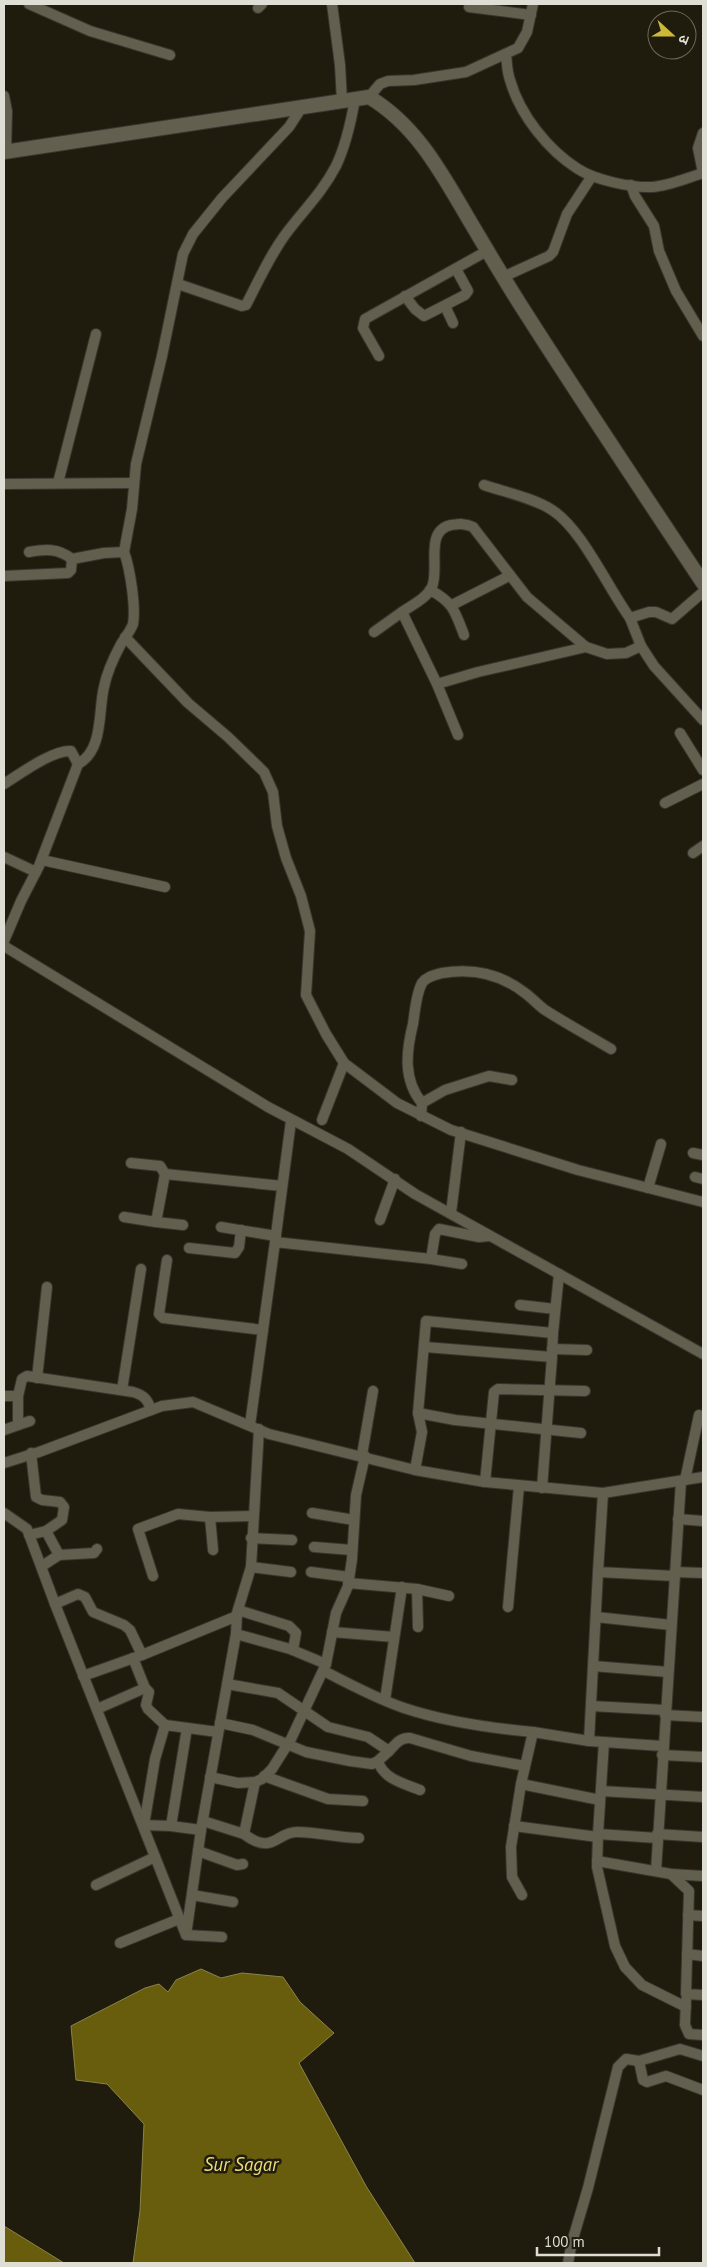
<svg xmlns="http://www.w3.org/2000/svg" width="707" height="2267" font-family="'PT Sans','Noto Sans Devanagari',sans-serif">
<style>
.water{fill:#685d0c;stroke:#8c8448}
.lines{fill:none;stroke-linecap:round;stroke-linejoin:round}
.minor-casing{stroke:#38362f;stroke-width:12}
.secondary-casing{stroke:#38362f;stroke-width:16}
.minor{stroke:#625f4e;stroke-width:10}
.secondary{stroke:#625f4e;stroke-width:14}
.labels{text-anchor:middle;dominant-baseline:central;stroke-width:5;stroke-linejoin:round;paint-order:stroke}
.water-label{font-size:19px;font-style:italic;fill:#edde78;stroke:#1f1c0d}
</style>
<rect width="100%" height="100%" fill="#1f1c0d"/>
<g class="water">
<polygon points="201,1969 221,1978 242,1973 283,1977 300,2002 334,2033 299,2063 366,2186 415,2263 133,2263 140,2211 144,2124 107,2084 76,2080 71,2026 145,1988 159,1984 168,1992 176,1980"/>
<polygon points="4,2226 64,2263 4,2263"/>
</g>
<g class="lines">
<g class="minor-casing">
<g id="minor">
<polyline points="29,4 90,31 170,55"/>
<polyline points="332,4 340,65 342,101"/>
<polyline points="469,7 531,15"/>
<polyline points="258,8 262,4"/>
<path d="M506,54C507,63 507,72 510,80C520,115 548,150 578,169C595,180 632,188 652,187C669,186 687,178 703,173"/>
<polyline points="4,96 7,111 6,152"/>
<polyline points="369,97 380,84 388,81 414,80 466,72 518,48 527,32 533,4"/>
<polyline points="703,133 698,148 703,173"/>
<polyline points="631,185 635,196 654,226 659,251 676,291 703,336"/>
<polyline points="503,277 549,256 553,252 567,214 592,176"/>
<path d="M178,284L242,306L246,305C259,280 271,253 288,231C305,209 323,191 336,166C346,145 351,122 355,99"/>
<polyline points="405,296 415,309 424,316 465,295 468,291 456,269"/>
<polyline points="445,306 453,323"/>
<polyline points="379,356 363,328 365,319 487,251"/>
<polyline points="58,483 96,334"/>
<polyline points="4,484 134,483"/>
<path d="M484,485C504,492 534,498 552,510C582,529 608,588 630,618L649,612H656L672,619L703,592"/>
<polyline points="124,552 132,509 136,464 162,356 183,254 193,234 222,198 289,127 302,107"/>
<polyline points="4,576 68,573 71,570 72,559"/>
<path d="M430,590C453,602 455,611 464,635"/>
<polyline points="452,605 509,576"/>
<polyline points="374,632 402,612"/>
<polyline points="125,637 188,703 228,737 264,772 273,792 277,826 286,858 301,896 310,931 306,995 326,1034 344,1063 397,1103 451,1130 578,1170 703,1202"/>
<polyline points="641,646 654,666 703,720"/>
<polyline points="437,684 478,672 586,647"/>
<polyline points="680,733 703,770"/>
<path d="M458,735L437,684L402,612C412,605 426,599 432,587C440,568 424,531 451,525C459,524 465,523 473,527L527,597L586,647L607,654L626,653L641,646L630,618"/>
<path d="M4,784C20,774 52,750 71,751L78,764"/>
<polyline points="665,803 703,784"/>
<polyline points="693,853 703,846"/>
<polyline points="4,857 36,872"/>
<polyline points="42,860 165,887"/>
<path d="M4,941L21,901L39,866L78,764C104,750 98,711 104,687C107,672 114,657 121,644C125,638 131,630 133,624C136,607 130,568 124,552L104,553L72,559C58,548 45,549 29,552"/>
<polyline points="4,946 268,1107 348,1149 415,1194 703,1354"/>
<polyline points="422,1103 445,1090 489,1076 512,1080"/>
<path d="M421,1116L422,1103C403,1080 406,1052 413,1024C415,1011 416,994 422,983C427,976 435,975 442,973C472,968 501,974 525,993C532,998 538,1005 545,1010C567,1024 589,1036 611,1049"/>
<polyline points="322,1120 344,1063"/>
<polyline points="693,1153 703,1155"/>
<polyline points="131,1163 160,1166 165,1174"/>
<polyline points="695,1177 703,1179"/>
<polyline points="648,1188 661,1144"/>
<polyline points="451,1213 461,1132"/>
<polyline points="124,1217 156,1222"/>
<polyline points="380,1220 395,1179"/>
<polyline points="183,1225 156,1222 165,1174 282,1186"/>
<polyline points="221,1227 276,1236"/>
<polyline points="275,1242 291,1121"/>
<polyline points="189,1248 235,1253 239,1247 241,1230"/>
<polyline points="431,1259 462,1264"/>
<polyline points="167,1260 159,1314 163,1318 263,1330"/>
<polyline points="520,1305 555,1309"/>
<polyline points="425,1347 552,1357 553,1333"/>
<polyline points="552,1349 587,1350"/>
<polyline points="37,1378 47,1287"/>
<polyline points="122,1390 141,1269"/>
<polyline points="4,1396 18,1396 18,1425 30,1421"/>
<path d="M18,1396L22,1379L27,1376L133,1392C144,1395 148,1400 151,1410"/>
<polyline points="418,1413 426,1321 553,1333 559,1274"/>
<polyline points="250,1425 275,1242 431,1259 435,1234 439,1229 479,1237 490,1236"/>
<polyline points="4,1430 18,1425"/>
<polyline points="31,1453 36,1497 42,1500 60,1502 64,1507 62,1520 46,1531"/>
<polyline points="362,1455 373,1391"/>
<polyline points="4,1463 39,1452 162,1406 193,1402 269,1434 415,1470 485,1482 603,1493 703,1477"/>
<polyline points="415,1470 422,1432 418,1413 455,1420 581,1433"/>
<polyline points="685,1480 699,1415"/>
<polyline points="485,1482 494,1392 498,1389 585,1391"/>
<polyline points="542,1488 552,1357"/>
<polyline points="603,1493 598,1572 675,1576"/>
<polyline points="4,1513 27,1529 55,1604 186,1935 201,1830 236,1634 237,1613 251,1567 259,1429"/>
<polyline points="312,1513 354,1520"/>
<polyline points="210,1517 213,1550"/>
<polyline points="678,1519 703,1521"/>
<polyline points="29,1535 46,1531 59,1555 42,1566"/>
<polyline points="251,1538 292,1540"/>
<polyline points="314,1547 352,1550"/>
<polyline points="59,1555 94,1553 97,1549"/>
<polyline points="251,1567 291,1572"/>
<polyline points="311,1572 349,1577"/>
<polyline points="598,1572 589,1741 662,1746"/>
<polyline points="675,1572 703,1573"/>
<polyline points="153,1576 138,1529 178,1514 210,1517 253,1516"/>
<polyline points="348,1583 417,1589 418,1627"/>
<polyline points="417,1589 449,1596"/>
<polyline points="55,1604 78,1594 85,1597 93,1612 124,1625 130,1630 142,1655"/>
<polyline points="508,1607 519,1486"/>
<polyline points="238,1610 289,1626 296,1633 293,1650"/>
<polyline points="596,1617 671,1625"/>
<polyline points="332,1632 394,1637"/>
<polyline points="236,1634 290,1649 326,1664"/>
<polyline points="593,1666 668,1672"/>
<path d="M324,1671C349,1684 377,1699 404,1708C446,1722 489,1728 533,1732"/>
<polyline points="83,1676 142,1655 237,1616"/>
<path d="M227,1684L278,1693L328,1727L368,1737L389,1751C395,1745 400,1737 410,1738L471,1756L525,1766"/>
<polyline points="145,1688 149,1692 146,1705 148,1709 165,1725"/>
<polyline points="385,1700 402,1587"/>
<polyline points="591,1706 665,1710"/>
<polyline points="97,1709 145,1688 133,1658"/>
<polyline points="665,1715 703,1717"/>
<polyline points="220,1723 253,1730 306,1752 350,1761 372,1764 378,1761 389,1751"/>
<polyline points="589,1741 533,1732 521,1784 600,1800"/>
<polyline points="604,1742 598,1834 657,1838"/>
<polyline points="662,1755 703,1757"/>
<path d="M378,1761C383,1779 405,1784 420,1790"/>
<polyline points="264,1776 328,1799 363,1801"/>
<polyline points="210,1777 238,1783 255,1782 262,1779 272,1769 291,1739 326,1664 336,1613 348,1586 352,1559 356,1495 365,1456"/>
<polyline points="521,1784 511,1847 512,1877 522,1895"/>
<polyline points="601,1791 703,1797"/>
<polyline points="203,1821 244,1834 255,1782"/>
<polyline points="171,1826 187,1728"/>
<polyline points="514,1826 598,1837"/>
<polyline points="201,1830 171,1826 144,1825 155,1759 165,1725 218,1732"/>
<path d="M244,1834C273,1856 276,1832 297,1832C318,1832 339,1838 359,1838"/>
<polyline points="598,1834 597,1867 615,1946 625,1967 642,1985 686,2007"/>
<polyline points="657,1834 703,1837"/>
<polyline points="198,1851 237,1865 243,1864"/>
<polyline points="597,1861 671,1874 703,1876"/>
<polyline points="656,1871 681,1481"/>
<polyline points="671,1874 689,1891 686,1994 703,1995"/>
<polyline points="96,1885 155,1857"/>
<polyline points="192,1895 233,1902"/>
<polyline points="688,1915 703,1916"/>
<polyline points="186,1935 222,1937"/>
<polyline points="120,1943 179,1919"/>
<polyline points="687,1954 703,1956"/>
<polyline points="686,2000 685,2025 689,2034 703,2035"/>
<polyline points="639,2061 643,2080 647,2082 666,2076 703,2090"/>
<polyline points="568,2263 572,2242 588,2188 618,2067 626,2059 639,2061 680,2049 703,2056"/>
</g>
</g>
<g class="secondary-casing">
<path id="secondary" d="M4,152L369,97C416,125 441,172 468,218C487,250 505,281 525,312C583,403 643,493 703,583"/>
</g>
<use href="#minor" class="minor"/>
<use href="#secondary" class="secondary"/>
</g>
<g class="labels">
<g class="water-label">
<text x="241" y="2164">Sur Sagar</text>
</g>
</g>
<rect width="707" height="2267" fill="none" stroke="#dfded4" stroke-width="10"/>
<g transform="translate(672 35) rotate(111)"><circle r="24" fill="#1f1c0d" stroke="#6c6a5d"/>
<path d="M0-4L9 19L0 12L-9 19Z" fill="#ccb939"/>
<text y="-8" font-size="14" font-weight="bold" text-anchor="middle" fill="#dfded4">उ</text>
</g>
<path d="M537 2247v8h122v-8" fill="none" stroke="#dfded4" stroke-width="2.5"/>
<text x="544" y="2247" font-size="15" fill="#dfded4" stroke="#1f1c0d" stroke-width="4" paint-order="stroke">100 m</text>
</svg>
